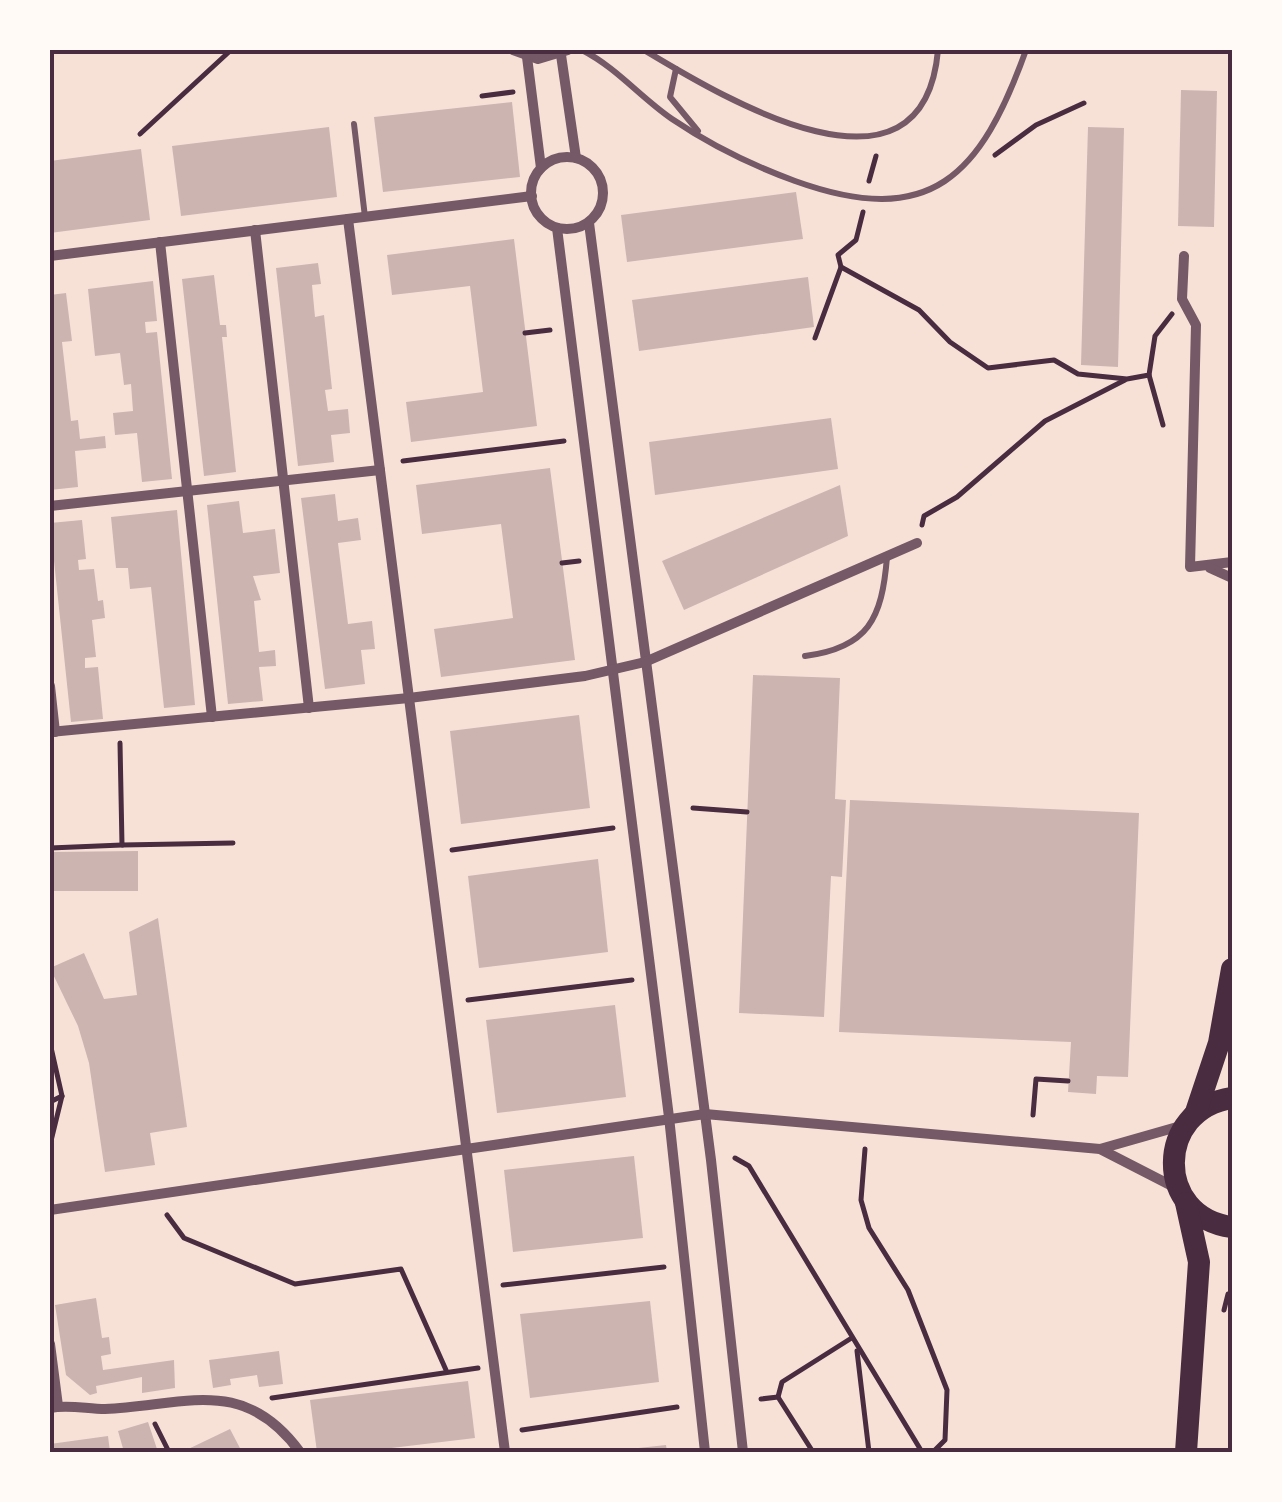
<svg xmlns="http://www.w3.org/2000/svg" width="1282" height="1502" font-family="'DM Sans',sans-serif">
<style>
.building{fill:#ccb4b1}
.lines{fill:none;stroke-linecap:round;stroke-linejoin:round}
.path{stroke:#4a2c40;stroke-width:5}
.service{stroke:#755966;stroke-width:6}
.minor{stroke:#755966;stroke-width:10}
.primary{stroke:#4a2c40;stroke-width:22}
.neatline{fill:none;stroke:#4a2c40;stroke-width:4}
</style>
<rect width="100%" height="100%" fill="#f7e1d7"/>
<g class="building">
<polygon points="1181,90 1217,91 1214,227 1178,226"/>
<polygon points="512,102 520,177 383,192 374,117"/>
<polygon points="329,127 337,197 181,216 172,146"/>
<polygon points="1088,127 1124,128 1118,367 1081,365"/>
<polygon points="141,149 150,220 50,233 50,161"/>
<polygon points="796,192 803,239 627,262 621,215"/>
<polygon points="514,239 537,426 411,442 406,402 483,392 470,286 392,295 387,255"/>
<polygon points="318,263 321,284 312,285 315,317 324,315 332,389 325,390 328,411 348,409 350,433 331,435 334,462 298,466 276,268"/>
<polygon points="214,275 220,325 226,325 227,337 222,337 236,472 204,476 182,279"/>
<polygon points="808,277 814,327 639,351 632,300"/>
<polygon points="153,281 157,321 145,322 146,333 157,332 172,479 142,482 137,433 115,435 113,413 133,411 131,384 124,385 120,353 95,356 88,289"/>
<polygon points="66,293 72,341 62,342 71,421 78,420 80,439 105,436 106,448 75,451 78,487 50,490 50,295"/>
<polygon points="831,418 838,469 655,495 649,442"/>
<polygon points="550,468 575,660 441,677 434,629 513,618 501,524 422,534 416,485"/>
<polygon points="840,485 848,536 684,610 662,561"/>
<polygon points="335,494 338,521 358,518 361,540 338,543 348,624 372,621 375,649 361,650 365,684 325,689 301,498"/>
<polygon points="239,501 243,533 275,529 280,573 253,576 261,600 254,601 259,652 275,650 276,666 259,667 263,701 228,704 207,505"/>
<polygon points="177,510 195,705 164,708 151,587 130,589 128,568 116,568 111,517"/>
<polygon points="82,520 86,559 78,560 79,570 94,569 98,601 103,600 105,618 92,620 96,657 85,658 85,668 98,667 103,719 71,722 50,523"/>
<polygon points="753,675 840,678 835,799 846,800 842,877 831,876 824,1017 739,1013"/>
<polygon points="579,715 590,808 461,824 450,731"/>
<polygon points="850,800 1139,813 1128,1077 1097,1076 1096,1094 1068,1092 1071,1042 839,1032"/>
<polygon points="138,851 138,891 50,891 50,852"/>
<polygon points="598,859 608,952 479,968 468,876"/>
<polygon points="158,918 187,1127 150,1133 155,1165 105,1172 89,1063 78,1026 50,968 84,953 104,999 137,995 129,932"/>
<polygon points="615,1005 626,1097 497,1113 486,1020"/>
<polygon points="634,1156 643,1238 513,1252 504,1170"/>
<polygon points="96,1298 102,1338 109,1337 111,1354 101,1356 103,1370 174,1360 175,1388 142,1393 142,1377 96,1386 97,1393 90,1395 66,1375 55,1305"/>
<polygon points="650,1301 659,1382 530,1398 520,1314"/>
<polygon points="279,1351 283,1384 259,1387 257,1375 230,1379 231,1385 213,1388 209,1360"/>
<polygon points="468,1381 475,1438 358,1452 317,1452 310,1400"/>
<polygon points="148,1422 158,1452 124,1452 118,1431"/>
<polygon points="230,1429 242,1452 182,1452"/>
<polygon points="108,1436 110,1452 50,1452 50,1444"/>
<polygon points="666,1445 667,1452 629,1452 629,1449"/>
</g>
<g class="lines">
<g class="path">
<polyline points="482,96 513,92"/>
<polyline points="140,134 231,50"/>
<polyline points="995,155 1036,125 1084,103"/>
<polyline points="869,181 876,156"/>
<polyline points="863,212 856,240 838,255 841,267 919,310 950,342 988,368 1054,360 1078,374 1127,379 1149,375 1155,336 1172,314"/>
<polyline points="525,333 550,330"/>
<polyline points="815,338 841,267"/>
<polyline points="1149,375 1163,425"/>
<polyline points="403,461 564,441"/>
<polyline points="922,525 924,516 957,497 1045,421 1125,380"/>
<polyline points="562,563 579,561"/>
<polyline points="120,743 122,845 233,843"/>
<polyline points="693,808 747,812"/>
<polyline points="50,848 122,845"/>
<polyline points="452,850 613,828"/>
<polyline points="468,1000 632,980"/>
<polyline points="50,1043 62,1096 50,1145"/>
<polyline points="50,1102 62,1096"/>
<polyline points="1033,1115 1036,1079 1068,1081"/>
<polyline points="865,1149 861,1200 869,1228 908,1290 947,1390 945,1440 933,1452"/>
<polyline points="735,1158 749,1166 922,1452"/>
<polyline points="167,1215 184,1238 295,1284 401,1269 446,1370"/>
<polyline points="503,1285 664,1267"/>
<polyline points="1224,1310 1228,1294"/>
<polyline points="857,1351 869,1452"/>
<polyline points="778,1397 782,1382 850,1339"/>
<polyline points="272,1398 478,1368"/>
<polyline points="761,1399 778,1397 813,1452"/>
<polyline points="155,1424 169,1452"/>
<polyline points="522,1430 677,1407"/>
</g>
<g class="service">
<path d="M582,50C617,68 640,97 672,119C709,144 754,166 795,181C931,230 981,176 1026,50"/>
<path d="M644,50C719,95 923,220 938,50"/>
<polyline points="676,69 670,97 698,131"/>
<polyline points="354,124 365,217"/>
<path d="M805,656C868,648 882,619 887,557"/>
</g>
<g class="minor">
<polyline points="513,50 538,59 568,50"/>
<polyline points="561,55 576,158"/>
<polyline points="527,57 541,168"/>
<circle cx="567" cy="193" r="36"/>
<polyline points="348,219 505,1452"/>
<polyline points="589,223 711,1160 743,1452"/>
<polyline points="557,228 669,1117 705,1452"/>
<polyline points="255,230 309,708"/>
<polyline points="160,242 212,717"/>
<polyline points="50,256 532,196"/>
<polyline points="1184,256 1182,299 1196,325 1190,567 1232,562"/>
<polyline points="50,506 380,470"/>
<polyline points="1210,568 1232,578"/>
<polyline points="50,686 55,732"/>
<polyline points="50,732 409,698 585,676 645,662 917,543"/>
<polyline points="1100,1149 1184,1125"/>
<polyline points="50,1210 705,1114 1100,1149 1176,1188"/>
<polyline points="50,1344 58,1406"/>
<path d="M50,1408C68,1404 87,1409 105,1409C183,1406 243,1374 300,1452"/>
</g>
<g class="primary">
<path d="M1232,1098C1155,1109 1154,1217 1232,1227"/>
<polyline points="1196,1112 1219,1043 1232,969"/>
<polyline points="1186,1452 1199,1262 1186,1203"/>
</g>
</g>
<rect width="1282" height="1502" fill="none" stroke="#fffaf5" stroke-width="105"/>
<rect x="52" y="52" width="1178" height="1398" class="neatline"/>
</svg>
